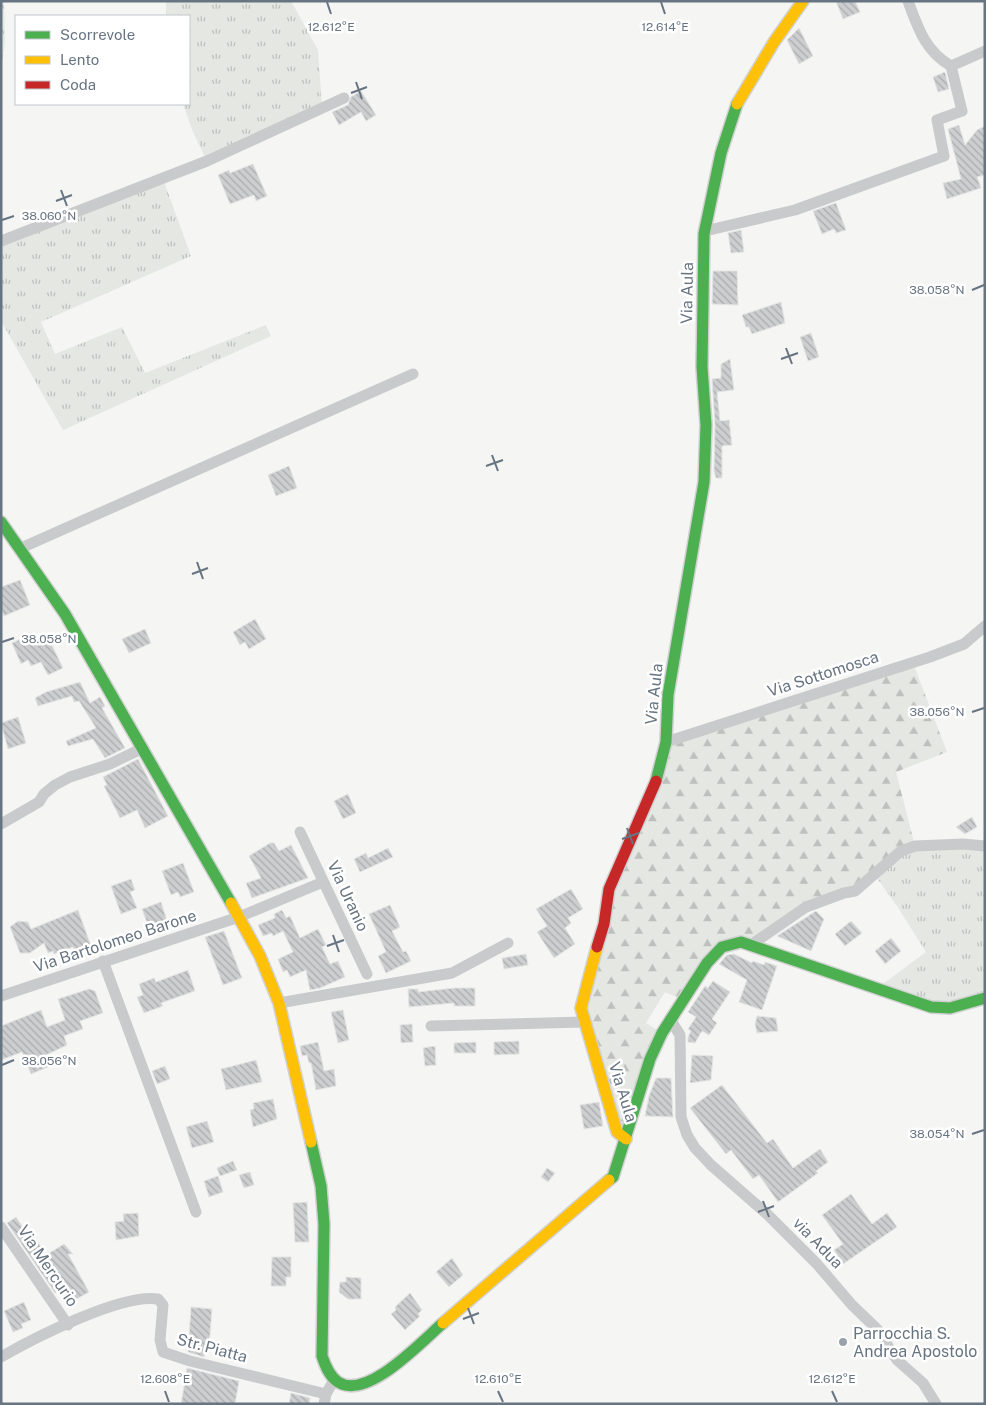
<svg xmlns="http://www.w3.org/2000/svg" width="986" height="1405" font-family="'Public Sans',sans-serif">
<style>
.grass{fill:url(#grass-tufts)}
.forest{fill:url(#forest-firs)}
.building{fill:url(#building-back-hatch);stroke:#e4e4e4}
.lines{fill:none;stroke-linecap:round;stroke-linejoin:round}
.fast-casing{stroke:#d1d1d2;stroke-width:14}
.slow-casing{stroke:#d1d1d2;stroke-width:14}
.jam-casing{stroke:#d1d1d2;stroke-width:14}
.street{stroke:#c9cacb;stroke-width:11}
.fast{stroke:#4caf50;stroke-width:11}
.slow{stroke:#ffc107;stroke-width:11}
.jam{stroke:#c62828;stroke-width:11}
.ticks{fill:none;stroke:#677481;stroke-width:2}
.poi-dot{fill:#99a1a9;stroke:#fff;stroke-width:2}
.labels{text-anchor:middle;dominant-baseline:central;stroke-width:5;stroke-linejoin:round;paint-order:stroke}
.street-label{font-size:16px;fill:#677481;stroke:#fff}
.poi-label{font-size:16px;fill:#677481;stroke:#fff;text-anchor:start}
.ticks-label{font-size:12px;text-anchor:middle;fill:#677481;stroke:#fff;stroke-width:5;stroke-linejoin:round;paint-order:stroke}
</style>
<defs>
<pattern id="grass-tufts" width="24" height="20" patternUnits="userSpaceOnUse" patternTransform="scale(1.25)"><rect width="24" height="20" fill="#e4e7e2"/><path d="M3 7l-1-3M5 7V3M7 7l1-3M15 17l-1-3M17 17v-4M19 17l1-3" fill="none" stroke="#bdc0bd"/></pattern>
<pattern id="forest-firs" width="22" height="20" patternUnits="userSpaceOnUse" patternTransform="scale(1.25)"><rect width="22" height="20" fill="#e4e7e2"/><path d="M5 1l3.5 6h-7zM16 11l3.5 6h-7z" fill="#bdc0bd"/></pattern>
<pattern id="building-back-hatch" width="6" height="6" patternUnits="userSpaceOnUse" patternTransform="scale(1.25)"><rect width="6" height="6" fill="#cdcecf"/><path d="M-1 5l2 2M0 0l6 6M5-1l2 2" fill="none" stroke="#aaacad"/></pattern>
</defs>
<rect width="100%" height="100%" fill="#f5f5f4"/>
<g class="grass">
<polygon points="1,1 4,1 5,40 1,73"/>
<polygon points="166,1 291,1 318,50 322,107 207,161 193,132 183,104 189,104 189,16 166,16"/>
<polygon points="163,179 191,256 41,322 55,354 122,327 145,373 266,325 271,336 63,430 1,321 1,241"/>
<polygon points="985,846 985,998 950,1008 876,989 926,952 897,906 874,874 901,851"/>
</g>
<polygon class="forest" points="913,663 947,752 896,772 915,846 855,891 827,899 751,945 722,947 683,1000 665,992 646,1023 662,1033 626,1139 584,1022 604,924 666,742"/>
<g class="building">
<polygon points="836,1 855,1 860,12 843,19"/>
<polygon points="799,28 813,56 799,64 787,40"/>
<polygon points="945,72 949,89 938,92 933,77"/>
<polygon points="361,91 376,115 366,121 361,112 339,125 332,112 348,105 351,97"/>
<polygon points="959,125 965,145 977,130 985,126 985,175 977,177 981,188 947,199 943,183 961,179 948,129"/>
<polygon points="253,164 267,196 256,201 254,195 230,204 218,175 229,170 230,173"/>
<polygon points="836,203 846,230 836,233 834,229 822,234 813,211"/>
<polygon points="741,230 744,252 731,253 728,233"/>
<polygon points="713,271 737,271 738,305 712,304"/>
<polygon points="781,302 785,323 752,334 749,327 746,327 742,315"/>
<polygon points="811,333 819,357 808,361 800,337"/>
<polygon points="730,359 734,390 717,392 720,421 729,420 732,445 722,446 722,478 716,478 714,471 715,424 712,379 721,378 721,364"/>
<polygon points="289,466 297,488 276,496 268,475"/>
<polygon points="20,580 30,605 4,616 1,608 1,587"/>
<polygon points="255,619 266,639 249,649 245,642 240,645 233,632"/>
<polygon points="145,629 151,643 129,653 122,639"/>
<polygon points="33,633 36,640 47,635 63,668 48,675 41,662 31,666 28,660 21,664 12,643"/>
<polygon points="80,682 90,703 100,697 105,706 102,708 125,748 105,758 93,739 68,746 66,741 96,728 79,701 74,702 72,696 38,706 35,698 46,692"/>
<polygon points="18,717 26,743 8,749 1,723"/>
<polygon points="138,759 168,816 145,828 137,810 120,818 104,786 107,785 103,777"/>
<polygon points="348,794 356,813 343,819 334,801"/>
<polygon points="972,817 977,827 965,834 956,827"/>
<polygon points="270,843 274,843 279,851 291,845 308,878 252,898 246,883 261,878 249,856"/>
<polygon points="388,848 393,857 360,872 354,859 366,853 368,858"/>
<polygon points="183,863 194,892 180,897 178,892 171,895 162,871"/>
<polygon points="131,879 135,890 130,892 137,908 121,914 111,886"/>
<polygon points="571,889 583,909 568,918 571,923 565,928 575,944 554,958 537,932 547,926 536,909"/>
<polygon points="161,902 169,927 151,933 142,909"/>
<polygon points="390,905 400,927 392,931 403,952 406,951 411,961 386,973 378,956 386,952 369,914"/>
<polygon points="78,910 91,946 74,952 73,947 54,954 53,951 48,953 44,943 30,953 20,953 10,927 18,921 28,922 31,929"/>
<polygon points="282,910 286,918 290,916 300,938 318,929 326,945 322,947 330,964 338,961 345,977 320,988 310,990 306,970 290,977 287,970 283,972 278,959 293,952 283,931 273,936 272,933 263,936 258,925 275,918 274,914"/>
<polygon points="816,911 824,919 811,951 777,936"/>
<polygon points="851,921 862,933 845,946 835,934"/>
<polygon points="224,931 242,978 223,985 205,937"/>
<polygon points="891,938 901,951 885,964 875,951"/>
<polygon points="526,954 528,965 504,969 502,958"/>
<polygon points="734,954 752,963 753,961 764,965 765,962 777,966 762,1010 739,1002 747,980 719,964 727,955"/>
<polygon points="188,970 195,991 161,1003 163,1006 144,1013 137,997 143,995 139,984 154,978 156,982"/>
<polygon points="713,981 730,992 712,1019 717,1023 709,1035 702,1031 695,1043 688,1042 688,1037 691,1031 688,1029 696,1017 688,1012 705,986 708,988"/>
<polygon points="454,988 475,988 475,1006 454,1006 454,1003 409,1007 408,989 418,989 418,992"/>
<polygon points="89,989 95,991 103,1013 80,1021 83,1029 64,1036 67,1045 44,1056 48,1067 31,1074 22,1052 1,1060 1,1026 41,1010 47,1027 65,1020 58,999"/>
<polygon points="343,1010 349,1040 338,1043 331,1012"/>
<polygon points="757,1016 776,1018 778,1031 757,1033 755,1024"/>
<polygon points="412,1024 413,1042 401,1043 400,1025"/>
<polygon points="519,1041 519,1054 494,1055 494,1042"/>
<polygon points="318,1042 324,1071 334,1069 336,1086 316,1090 311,1063 309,1063 307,1055 302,1056 300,1046"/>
<polygon points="476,1042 476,1053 454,1053 454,1043"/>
<polygon points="435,1046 436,1065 425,1066 423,1048"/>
<polygon points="692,1055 713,1056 711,1080 690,1083"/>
<polygon points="256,1060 262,1082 226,1090 221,1069"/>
<polygon points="165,1066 170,1079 157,1084 152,1071"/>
<polygon points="656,1078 671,1078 673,1117 645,1116 649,1096"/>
<polygon points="722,1085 767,1143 773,1139 793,1168 820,1149 828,1162 816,1171 818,1173 778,1202 759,1175 753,1179 731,1150 726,1154 690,1108"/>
<polygon points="273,1099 277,1119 253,1127 250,1110 254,1109 253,1103"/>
<polygon points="599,1102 603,1126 584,1129 580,1105"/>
<polygon points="207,1121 214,1142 192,1148 186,1127"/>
<polygon points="233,1161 237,1170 220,1176 217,1168"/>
<polygon points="547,1168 555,1173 548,1182 541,1177"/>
<polygon points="250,1172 254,1185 244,1188 239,1175"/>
<polygon points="218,1176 223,1192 209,1197 204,1181"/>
<polygon points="851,1194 872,1224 887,1213 897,1227 843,1264 834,1250 843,1244 822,1215"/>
<polygon points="307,1202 309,1242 295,1242 293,1203"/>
<polygon points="138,1213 139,1236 116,1240 115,1222 124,1221 123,1214"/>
<polygon points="16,1217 25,1231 28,1229 33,1234 46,1255 64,1244 73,1254 68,1254 89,1292 75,1300 72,1294 66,1297 62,1290 55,1293 7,1223"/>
<polygon points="272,1257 291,1257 291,1277 286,1277 286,1286 271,1286"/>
<polygon points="452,1258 463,1275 449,1287 436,1272"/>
<polygon points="346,1277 361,1278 361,1299 348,1299 339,1292 340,1282 346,1282"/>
<polygon points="410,1293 422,1310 418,1314 420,1316 405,1330 391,1314 396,1310 395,1307"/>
<polygon points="24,1302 31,1320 21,1324 23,1328 13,1332 4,1311"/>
<polygon points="191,1307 212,1309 209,1347 205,1346 204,1357 188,1352"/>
<polygon points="187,1368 239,1381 235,1404 181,1404"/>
<polygon points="291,1393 310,1398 309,1404 289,1404"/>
</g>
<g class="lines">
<g class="fast-casing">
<g id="fast">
<polyline points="1,522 65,614 231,903"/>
<polyline points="656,781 666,742 668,695 704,482 706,425 702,367 704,234 721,153 737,104"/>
<path d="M311,1142L321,1186L324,1224L322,1356C325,1365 329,1376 338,1382C367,1401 422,1341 443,1323"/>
<polyline points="609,1180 613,1177 650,1059 662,1033 707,963 722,947 741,942 931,1007 950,1008 985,998"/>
</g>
</g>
<g class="slow-casing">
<g id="slow">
<polyline points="737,104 774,42 803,1"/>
<polyline points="231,903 260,956 279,1003 311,1142"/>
<polyline points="597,947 581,1008 617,1132 626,1139"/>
<polyline points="443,1323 609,1180"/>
</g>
</g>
<g class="jam-casing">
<polyline id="jam" points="597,947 604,924 609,889 656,781"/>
</g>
<g class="street">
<polyline points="951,66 985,51"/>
<path d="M705,231L795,210L944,156L937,120L962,111L951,66C925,51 918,28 908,1"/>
<polyline points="1,241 207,161 344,98"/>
<polyline points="21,548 413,374"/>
<polyline points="666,742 930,657 964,644 985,626"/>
<polyline points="1,824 39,802 44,794 55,785 70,777 110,764 143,748"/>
<polyline points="300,832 367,974"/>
<polyline points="751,945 806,907 844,893 855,891 901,851 915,846 963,844 985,846"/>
<polyline points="103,961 196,1212"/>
<polyline points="1,996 239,917 323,882"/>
<polyline points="279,1003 452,973 508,943"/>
<polyline points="670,1019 680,1035 681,1117 687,1135 695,1148 711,1165 767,1214 817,1264 852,1305 877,1329 897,1360 923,1383 936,1404"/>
<polyline points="431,1026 584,1022"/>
<polyline points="1,1227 68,1325"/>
<path d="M1,1357C34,1338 122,1293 158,1299L163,1305L160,1340L163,1352L190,1361L326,1394"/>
<polyline points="324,1404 326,1394 334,1380"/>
</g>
<use href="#fast" class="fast"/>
<use href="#slow" class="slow"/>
<use href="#jam" class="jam"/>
</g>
<path class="ticks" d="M327,2L331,14M661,2L665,14M356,82L362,99M351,93L367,87M61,190L67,206M56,201L72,195M2,220L14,216M972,290L984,285M786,348L792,364M781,359L798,353M492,455L498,471M486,466L503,460M197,562L203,579M192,574L208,568M2,642L14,638M972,712L984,708M627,828L633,844M622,839L639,833M333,935L339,952M327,946L344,940M2,1065L14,1060M972,1134L984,1130M763,1201L769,1217M758,1212L774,1206M468,1308L474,1324M463,1319L479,1313M165,1391L169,1402M498,1391L503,1402M832,1391L837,1402"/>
<circle class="poi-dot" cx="843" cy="1342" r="5"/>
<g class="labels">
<g class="street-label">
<text transform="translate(687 293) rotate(-89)">Via Aula</text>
<text transform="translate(823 674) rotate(-18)">Via Sottomosca</text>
<text transform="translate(654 694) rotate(-84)">Via Aula</text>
<text transform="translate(348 896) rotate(65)">Via Uranio</text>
<text transform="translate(115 941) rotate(-18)">Via Bartolomeo Barone</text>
<text transform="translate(623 1092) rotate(73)">Via Aula</text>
<text transform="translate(818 1243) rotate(46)">via Adua</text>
<text transform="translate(48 1266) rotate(56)">Via Mercurio</text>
<text transform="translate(212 1348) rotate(15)">Str. Piatta</text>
</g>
<g class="poi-label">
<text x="853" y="1333">Parrocchia S.<tspan x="853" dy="18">Andrea Apostolo</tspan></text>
</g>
</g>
<g class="ticks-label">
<text x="665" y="31">12.614°E</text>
<text x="331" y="31">12.612°E</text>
<text x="49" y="220">38.060°N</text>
<text x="937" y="294">38.058°N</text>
<text x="49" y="643">38.058°N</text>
<text x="937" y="716">38.056°N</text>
<text x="49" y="1065">38.056°N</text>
<text x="937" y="1138">38.054°N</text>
<text x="165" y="1383">12.608°E</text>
<text x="498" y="1383">12.610°E</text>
<text x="832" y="1383">12.612°E</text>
</g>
<rect width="986" height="1405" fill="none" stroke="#677481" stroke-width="5"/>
<rect x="15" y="15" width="175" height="90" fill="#ffffff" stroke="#c2c7cd"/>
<rect x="25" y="31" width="25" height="8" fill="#4caf50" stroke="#c2c7cd"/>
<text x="60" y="40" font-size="15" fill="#677481">Scorrevole</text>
<rect x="25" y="56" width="25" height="8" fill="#ffc107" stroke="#c2c7cd"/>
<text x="60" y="65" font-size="15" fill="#677481">Lento</text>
<rect x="25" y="81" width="25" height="8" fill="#c62828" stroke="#c2c7cd"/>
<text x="60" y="90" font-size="15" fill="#677481">Coda</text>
</svg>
